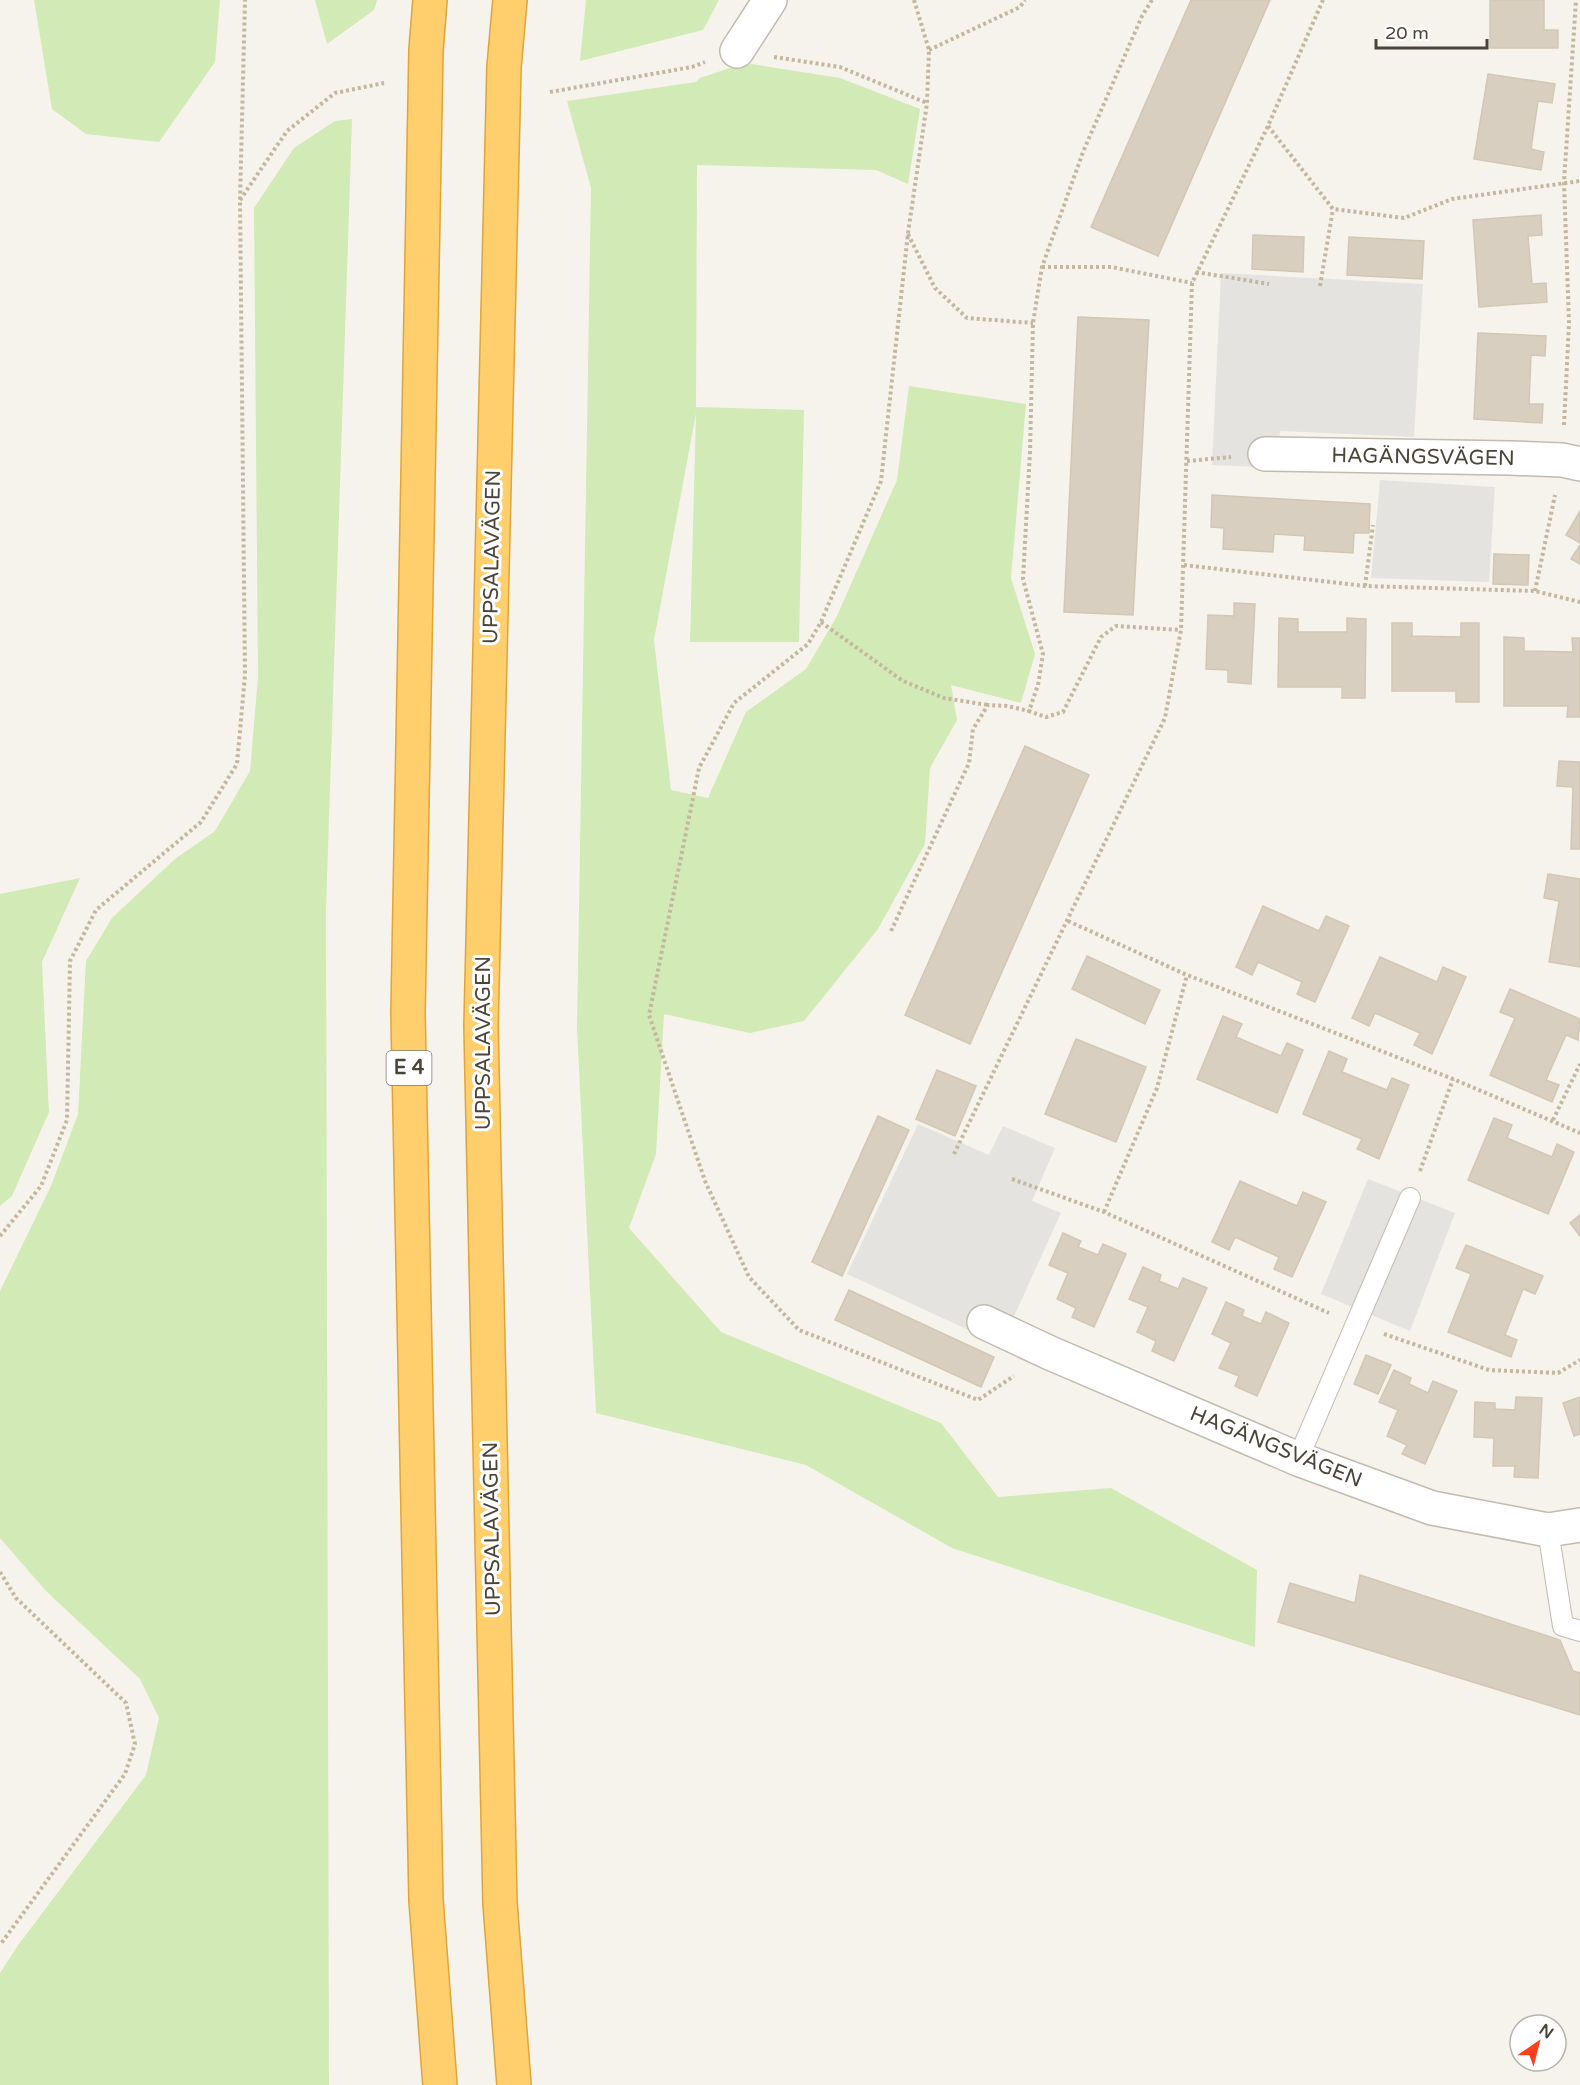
<svg xmlns="http://www.w3.org/2000/svg" width="1580" height="2085" font-family="'Varela Round',sans-serif">
<style>
.green{fill:#d2eab5}
.parking{fill:#e5e3e0}
.building{fill:#d8cfc1;stroke:#d3c7b4;stroke-width:1.5}
.lines{fill:none;stroke-linecap:round;stroke-linejoin:round}
.lane-casing{stroke:#c2bbae;stroke-width:22}
.street-casing{stroke:#c2bbae;stroke-width:36}
.highway-casing{stroke:#e0a43c;stroke-width:36}
.path{stroke:#c4b79f;stroke-width:4;stroke-dasharray:3 3;stroke-linecap:butt}
.lane{stroke:#fff;stroke-width:20}
.street{stroke:#fff;stroke-width:33}
.highway{stroke:#ffcf6e;stroke-width:33}
.labels{text-anchor:middle;dominant-baseline:central;stroke-width:6;stroke-linejoin:round;paint-order:stroke}
.shield{fill:#fff;stroke:#817c74;stroke-width:1.5}
.shield-label{font-size:20px;font-weight:bold;fill:#4b4439}
.street-label{font-size:21px;fill:#4b4439;stroke:#fff}
</style>
<rect width="100%" height="100%" fill="#f6f3ec"/>
<g class="green">
<polygon points="34,0 220,0 215,62 159,142 86,134 52,109"/>
<polygon points="315,0 377,0 374,10 327,44"/>
<polygon points="586,0 719,0 703,30 580,61"/>
<polygon points="745,63 840,78 920,109 908,184 876,170 697,165 696,407 804,410 799,642 690,642 696,413 654,640 671,790 708,798 746,712 806,669 837,616 897,480 909,386 1026,404 1011,578 1035,654 1021,703 951,685 957,720 930,768 925,844 878,929 804,1021 750,1033 664,1014 656,1154 629,1228 721,1332 941,1423 998,1497 1111,1488 1257,1570 1255,1647 952,1548 806,1465 596,1413 577,1028 591,188 567,101 696,82 700,78"/>
<polygon points="352,119 326,910 329,2085 0,2085 0,1973 19,1944 146,1775 159,1718 140,1679 46,1591 0,1538 0,1291 51,1186 78,1114 86,961 112,918 175,859 215,831 250,771 258,677 254,208 294,148 335,121"/>
<polygon points="80,878 42,962 49,1112 12,1196 0,1206 0,894"/>
</g>
<g class="parking">
<polygon points="1221,273 1423,284 1414,437 1280,431 1277,468 1212,465"/>
<polygon points="1380,480 1495,487 1489,582 1371,578"/>
<polygon points="918,1124 989,1155 1003,1126 1055,1148 1032,1201 1061,1213 1001,1345 847,1274"/>
<polygon points="1368,1179 1455,1213 1410,1331 1321,1294"/>
</g>
<g class="building">
<polygon points="1191,0 1270,0 1158,256 1091,227"/>
<polygon points="1490,0 1544,0 1544,30 1558,30 1558,48 1490,48"/>
<polygon points="1488,74 1555,84 1552,103 1538,101 1531,149 1544,152 1541,170 1474,159"/>
<polygon points="1541,215 1542,235 1528,236 1532,284 1546,283 1547,302 1479,307 1473,220"/>
<polygon points="1253,235 1304,237 1303,272 1252,269"/>
<polygon points="1349,237 1424,241 1422,279 1347,275"/>
<polygon points="1078,317 1149,320 1133,615 1064,612"/>
<polygon points="1478,333 1546,336 1545,356 1531,355 1529,404 1543,404 1542,423 1474,419"/>
<polygon points="1212,495 1370,504 1369,533 1354,533 1353,553 1304,550 1305,536 1274,534 1273,552 1223,549 1224,528 1211,527"/>
<polygon points="1580,511 1580,543 1566,535"/>
<polygon points="1580,545 1580,564 1571,559"/>
<polygon points="1494,554 1529,555 1528,585 1493,584"/>
<polygon points="1234,603 1255,604 1251,684 1228,682 1228,670 1206,669 1208,615 1234,616"/>
<polygon points="1279,618 1298,619 1298,632 1347,632 1347,618 1366,619 1365,698 1342,698 1342,687 1278,687"/>
<polygon points="1392,623 1412,623 1412,636 1461,637 1461,623 1479,623 1479,702 1456,702 1456,691 1392,691"/>
<polygon points="1504,637 1524,638 1524,651 1573,652 1572,638 1580,638 1580,717 1567,717 1568,706 1504,706"/>
<polygon points="1025,746 1089,775 970,1044 905,1015"/>
<polygon points="1559,761 1580,762 1580,849 1571,849 1573,787 1557,786"/>
<polygon points="1548,874 1580,879 1580,967 1549,962 1559,901 1544,898"/>
<polygon points="1263,906 1319,931 1326,916 1349,926 1315,1002 1297,994 1302,982 1258,962 1252,975 1236,967"/>
<polygon points="1087,956 1160,990 1145,1024 1072,989"/>
<polygon points="1380,957 1437,982 1443,967 1466,977 1432,1054 1414,1045 1420,1033 1375,1013 1369,1026 1352,1018"/>
<polygon points="1510,989 1580,1019 1578,1040 1566,1035 1546,1080 1559,1085 1552,1102 1490,1075 1515,1018 1500,1012"/>
<polygon points="1223,1016 1242,1024 1236,1037 1281,1056 1287,1043 1303,1050 1277,1113 1197,1079"/>
<polygon points="1076,1039 1146,1067 1116,1142 1045,1114"/>
<polygon points="1329,1051 1347,1059 1342,1072 1387,1090 1392,1078 1409,1085 1379,1159 1357,1149 1362,1139 1303,1114"/>
<polygon points="937,1070 976,1086 955,1136 916,1119"/>
<polygon points="878,1116 909,1130 842,1276 812,1262"/>
<polygon points="1494,1118 1512,1125 1507,1138 1552,1157 1557,1144 1574,1152 1548,1214 1468,1180"/>
<polygon points="1240,1181 1297,1206 1303,1192 1326,1202 1292,1277 1274,1269 1279,1257 1235,1237 1229,1250 1212,1242"/>
<polygon points="1580,1215 1580,1236 1570,1223"/>
<polygon points="1063,1233 1081,1241 1078,1247 1098,1255 1103,1244 1126,1254 1094,1327 1072,1317 1076,1308 1057,1299 1068,1273 1049,1265"/>
<polygon points="1466,1245 1543,1276 1535,1294 1523,1289 1505,1335 1517,1340 1511,1357 1448,1332 1471,1274 1456,1268"/>
<polygon points="1143,1267 1161,1275 1159,1281 1178,1289 1183,1278 1207,1288 1174,1361 1152,1351 1156,1341 1137,1332 1148,1307 1129,1299"/>
<polygon points="849,1290 994,1357 981,1387 835,1320"/>
<polygon points="1226,1302 1244,1310 1242,1316 1261,1324 1266,1312 1289,1323 1257,1396 1235,1386 1239,1376 1219,1368 1231,1343 1212,1334"/>
<polygon points="1366,1355 1391,1365 1378,1394 1354,1384"/>
<polygon points="1394,1370 1411,1378 1409,1384 1428,1393 1433,1381 1457,1391 1425,1464 1402,1454 1407,1445 1387,1436 1398,1410 1379,1402"/>
<polygon points="1516,1397 1542,1398 1538,1478 1514,1477 1515,1466 1493,1466 1494,1438 1474,1437 1475,1402 1495,1403 1495,1409 1515,1410"/>
<polygon points="1580,1397 1580,1434 1574,1436 1563,1403"/>
<polygon points="1360,1575 1560,1640 1573,1671 1580,1673 1580,1715 1278,1622 1290,1583 1355,1603"/>
</g>
<g class="lines">
<g class="lane-casing">
<g id="lane">
<polyline points="1298,1459 1410,1198"/>
<polyline points="1548,1530 1563,1626 1580,1631"/>
</g>
</g>
<g class="street-casing">
<g id="street">
<polyline points="737,51 770,0"/>
<polyline points="1265,454 1510,458 1562,460 1580,464"/>
<polyline points="984,1322 1050,1353 1298,1459 1432,1508 1548,1530 1580,1525"/>
</g>
</g>
<g class="highway-casing">
<g id="highway">
<polyline points="430,0 426,50 408,1013 426,1900 440,2085"/>
<polyline points="510,0 504,67 481,1026 500,1903 514,2085"/>
</g>
</g>
<g class="path">
<polyline points="914,0 929,50 927,103 908,233 881,481 821,622 808,644 734,703 699,768 649,1015 705,1181 749,1277 799,1330 978,1400 1014,1376"/>
<polyline points="1152,0 1142,16 1083,152 1042,267 1033,323 1030,452 1023,579 1043,654 1038,685 1029,711 1046,717 1063,712 1101,637 1116,626 1181,630"/>
<polyline points="929,50 1020,7 1025,0"/>
<polyline points="774,57 840,67 927,103"/>
<polyline points="550,92 692,67 705,62"/>
<polyline points="1268,126 1333,209 1404,218 1452,199 1580,181"/>
<polyline points="240,200 287,131 335,93 384,83"/>
<polyline points="908,234 935,288 967,318 1033,323"/>
<polyline points="1042,267 1111,267 1192,283"/>
<polyline points="1196,272 1269,284"/>
<polyline points="1320,286 1333,209"/>
<polyline points="1564,425 1569,323 1564,182 1576,0"/>
<polyline points="1187,461 1231,457"/>
<polyline points="1184,565 1365,586 1535,591 1580,602"/>
<polyline points="1365,586 1373,525"/>
<polyline points="1535,591 1555,495"/>
<polyline points="821,622 903,681 944,698 988,705"/>
<polyline points="1068,921 1187,975 1453,1079 1580,1133"/>
<polyline points="891,931 969,763 973,729 988,705 1007,706 1029,711"/>
<polyline points="1553,1120 1580,1064"/>
<polyline points="954,1154 1165,718 1181,630 1192,283 1268,126 1323,0"/>
<polyline points="1420,1171 1453,1079"/>
<polyline points="1012,1179 1104,1212 1329,1313"/>
<polyline points="1104,1212 1157,1088 1187,975"/>
<polyline points="0,1236 41,1186 67,1120 70,961 96,910 201,822 237,764 245,675 240,201 245,0"/>
<polyline points="1384,1334 1489,1370 1558,1373 1580,1360"/>
<polyline points="0,1572 16,1598 126,1703 135,1744 125,1774 0,1945"/>
</g>
<use href="#lane" class="lane"/>
<use href="#street" class="street"/>
<use href="#highway" class="highway"/>
</g>
<g class="labels">
<rect class="shield" x="386.5" y="1051" width="45" height="34" rx="4.5"/>
<g class="shield-label">
<text x="409" y="1068">E 4</text>
</g>
<g class="street-label">
<text transform="translate(1423 457) rotate(1)">HAGÄNGSVÄGEN</text>
<text transform="translate(492 557) rotate(-89)">UPPSALAVÄGEN</text>
<text transform="translate(483 1043) rotate(-90)">UPPSALAVÄGEN</text>
<text transform="translate(1276 1447) rotate(22)">HAGÄNGSVÄGEN</text>
<text transform="translate(492 1529) rotate(-91)">UPPSALAVÄGEN</text>
</g>
</g>
<g transform="translate(1538 2043) rotate(35)"><circle r="28" fill="#ffffff" stroke="#b7b4b0" stroke-width="1.5"/>
<path d="M0-4.5L10 22L0 15L-10 22Z" fill="#fc3f1d"/>
<text y="-9" font-size="16" font-weight="bold" text-anchor="middle" fill="#4b4439">N</text>
</g>
<path d="M1376 39v9h111v-9" fill="none" stroke="#4b4439" stroke-width="3"/>
<text x="1385" y="39" font-size="18" fill="#4b4439" stroke="#ffffff" stroke-width="4.5" paint-order="stroke">20 m</text>
</svg>
